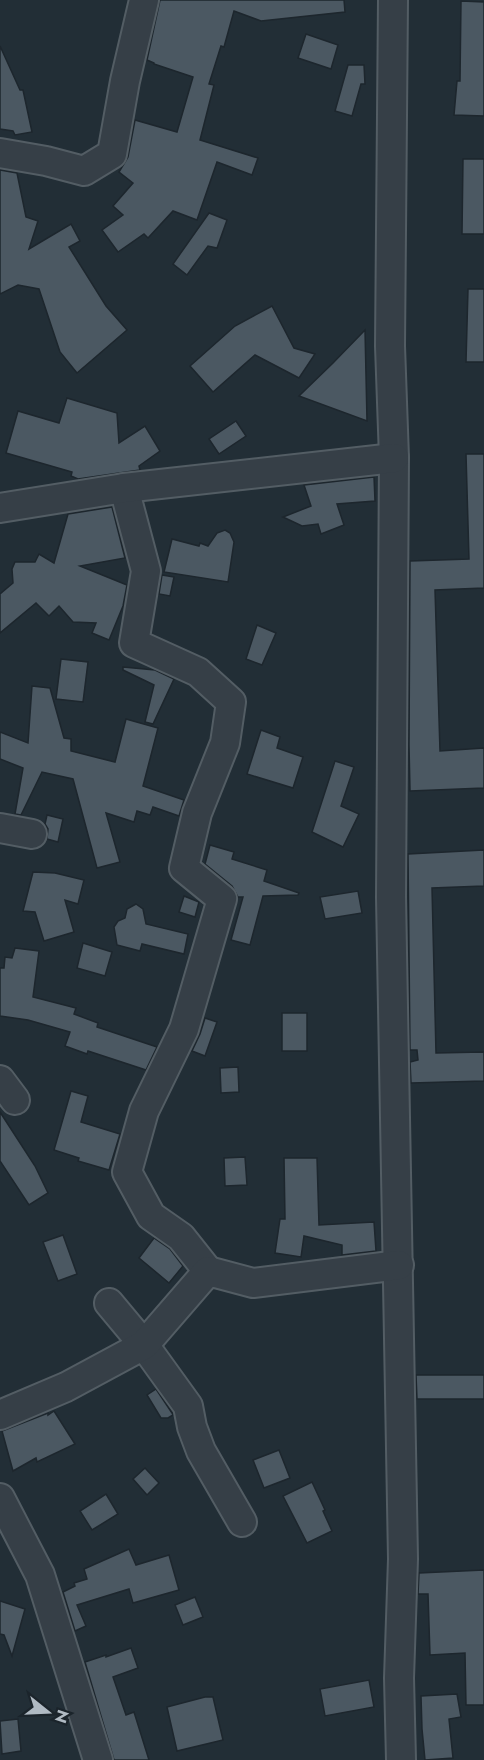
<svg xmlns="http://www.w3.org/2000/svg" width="484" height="1760" font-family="Jost,sans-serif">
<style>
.building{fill:#4b5862;stroke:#1d262d;stroke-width:1.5}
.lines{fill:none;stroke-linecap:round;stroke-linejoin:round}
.minor-casing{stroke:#535d64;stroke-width:32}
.minor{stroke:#363f47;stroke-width:28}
</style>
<rect width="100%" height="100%" fill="#222e36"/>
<g class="building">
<polygon points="160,0 344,0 345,12 261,21 234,11 224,47 221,46 209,84 214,85 200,140 258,158 252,175 217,162 197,220 173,211 148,238 144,234 118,252 102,230 123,215 113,206 133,183 119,172 128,157 135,120 177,132 193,77 154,64 154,63 147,60"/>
<polygon points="461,1 484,2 484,116 454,115 457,81 460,81"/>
<polygon points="306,34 338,45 331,69 298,58"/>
<polygon points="0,46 20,90 23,90 32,132 15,135 13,131 0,129"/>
<polygon points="348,65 364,65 365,84 361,84 352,116 335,111"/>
<polygon points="463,159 484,159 484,234 462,234"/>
<polygon points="0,170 17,173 26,217 38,221 29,249 71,224 80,241 69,247 106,306 127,330 77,373 60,352 39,289 18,285 0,294"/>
<polygon points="209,213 227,220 217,248 208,246 187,275 173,264"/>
<polygon points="468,289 484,289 484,362 466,362"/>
<polygon points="272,306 294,348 315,354 299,378 255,355 213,392 190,366 235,326"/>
<polygon points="365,330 367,421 299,396 333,363"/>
<polygon points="67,398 117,413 119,443 145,426 160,451 139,466 140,470 78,479 71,476 72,472 6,453 18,411 59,423"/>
<polygon points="236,421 246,436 219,454 209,439"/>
<polygon points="466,454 484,454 484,588 435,590 440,751 484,748 484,788 410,791 409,745 410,561 469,559"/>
<polygon points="374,477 375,501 337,504 344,525 321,534 318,524 302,526 283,517 311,506 304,485"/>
<polygon points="112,507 125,558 80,566 127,585 123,606 109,640 92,633 96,623 73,622 59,606 49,616 36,603 0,633 0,594 13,583 12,569 15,562 35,562 39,554 54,563 68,514"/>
<polygon points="225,530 230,533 234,542 228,582 164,572 172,539 199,546 200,543 208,546 217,533"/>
<polygon points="162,575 174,577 170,596 159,594"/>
<polygon points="257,625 276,633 262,665 246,659"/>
<polygon points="61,659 88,662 83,702 56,699"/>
<polygon points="123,667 155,670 174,679 153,724 145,722 154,685 123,670"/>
<polygon points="32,686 50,688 64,738 71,739 71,751 115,762 126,719 158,728 143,786 184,800 179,816 153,807 150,815 137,811 134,822 106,813 120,862 97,868 73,779 42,772 21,815 15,814 23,768 0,759 0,732 28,743"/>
<polygon points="261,730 280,737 277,748 303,757 293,788 247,774"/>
<polygon points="335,761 354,767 341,806 359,814 343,847 312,832"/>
<polygon points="47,815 63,819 58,842 47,839 48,829 45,824"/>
<polygon points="210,845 234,852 232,859 267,870 264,881 299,893 298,895 263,896 250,945 231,940 243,897 238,897 232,886 205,864"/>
<polygon points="484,850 484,886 432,888 436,1053 484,1052 484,1081 411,1083 410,1062 418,1060 417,1050 410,1050 408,854"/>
<polygon points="33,872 55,873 84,880 78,904 65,900 74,932 44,941 35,912 23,911"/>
<polygon points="358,891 362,913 325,919 320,897"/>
<polygon points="184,896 199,902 195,917 179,912"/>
<polygon points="136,904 143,909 146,924 188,934 184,954 142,944 140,951 117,945 114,927 118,921 125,918 127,909"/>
<polygon points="83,943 112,952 105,976 77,968"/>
<polygon points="15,948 39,951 33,997 76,1008 74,1014 98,1023 97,1027 157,1047 146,1070 88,1051 87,1054 65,1046 70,1032 28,1020 0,1016 0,968 4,968 5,957 12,958"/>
<rect x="282" y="1013" width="25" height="38"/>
<polygon points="205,1018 217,1022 205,1056 192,1051 200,1034"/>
<polygon points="238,1067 239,1092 221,1093 220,1068"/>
<polygon points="71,1091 88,1096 81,1122 120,1134 109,1170 78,1161 79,1158 54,1150"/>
<polygon points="0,1112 35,1166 48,1193 29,1205 0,1161"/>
<polygon points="245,1157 247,1185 225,1186 224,1158"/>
<polygon points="284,1158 317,1158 319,1225 374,1222 376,1251 342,1255 342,1245 304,1236 301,1257 275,1253 280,1219 285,1219"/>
<polygon points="63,1235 77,1274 58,1281 43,1242"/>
<polygon points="154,1238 170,1249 183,1266 169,1283 139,1258"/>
<polygon points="416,1375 484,1375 484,1399 417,1399"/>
<polygon points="156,1389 172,1413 173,1415 168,1418 161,1418 147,1395"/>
<polygon points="54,1411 75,1444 37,1462 36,1458 13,1471 2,1431 48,1413 48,1415"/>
<polygon points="279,1450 290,1478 264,1488 253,1460"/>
<polygon points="145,1468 159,1483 147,1495 133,1479"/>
<polygon points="312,1482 325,1510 323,1511 332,1531 307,1543 283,1496"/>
<polygon points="106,1494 118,1514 92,1530 80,1511"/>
<polygon points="129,1549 136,1565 169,1555 179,1590 133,1603 129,1589 77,1605 86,1626 75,1631 63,1592 75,1586 74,1583 87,1579 84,1569"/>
<polygon points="484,1570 484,1705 466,1705 465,1653 430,1655 428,1594 418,1594 419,1573"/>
<polygon points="195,1597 203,1617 183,1625 175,1605"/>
<polygon points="0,1601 25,1609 12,1656 4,1635 0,1634"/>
<polygon points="131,1648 138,1668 113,1677 126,1715 134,1712 149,1760 114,1760 85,1662 106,1655 106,1657"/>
<polygon points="369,1680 374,1707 325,1716 320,1689"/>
<polygon points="457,1694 461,1717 449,1719 453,1758 425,1760 422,1729 421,1696"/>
<polygon points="205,1697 213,1697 223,1740 177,1751 167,1707"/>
<polygon points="18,1719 21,1751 2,1754 0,1721"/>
</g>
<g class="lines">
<g class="minor-casing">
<g id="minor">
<polyline points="393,0 390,346 394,458 391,897 403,1559 399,1678 401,1760"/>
<polyline points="0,153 46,161 84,171 112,154 125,81 144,0"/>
<polyline points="124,488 146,571 134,643 198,672 231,702 225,743 197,813 184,868 222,899 184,1029 144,1111 127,1172 151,1216 181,1237 208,1271"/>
<polyline points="0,508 124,488 394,458"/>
<polyline points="0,828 32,834"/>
<polyline points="0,1080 15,1100"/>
<polyline points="109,1303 144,1345 188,1406 192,1427 201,1451 242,1522"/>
<polyline points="0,1415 66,1387 144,1345 208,1271 253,1283 399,1265"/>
<polyline points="0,1498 40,1575 98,1760"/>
</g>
</g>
<use href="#minor" class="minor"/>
</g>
<g transform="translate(48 1712) rotate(108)" stroke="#1b242b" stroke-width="4.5" paint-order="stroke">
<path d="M0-4.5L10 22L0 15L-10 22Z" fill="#b0bac3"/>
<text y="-9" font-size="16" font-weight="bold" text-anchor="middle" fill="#b0bac3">N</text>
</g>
</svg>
